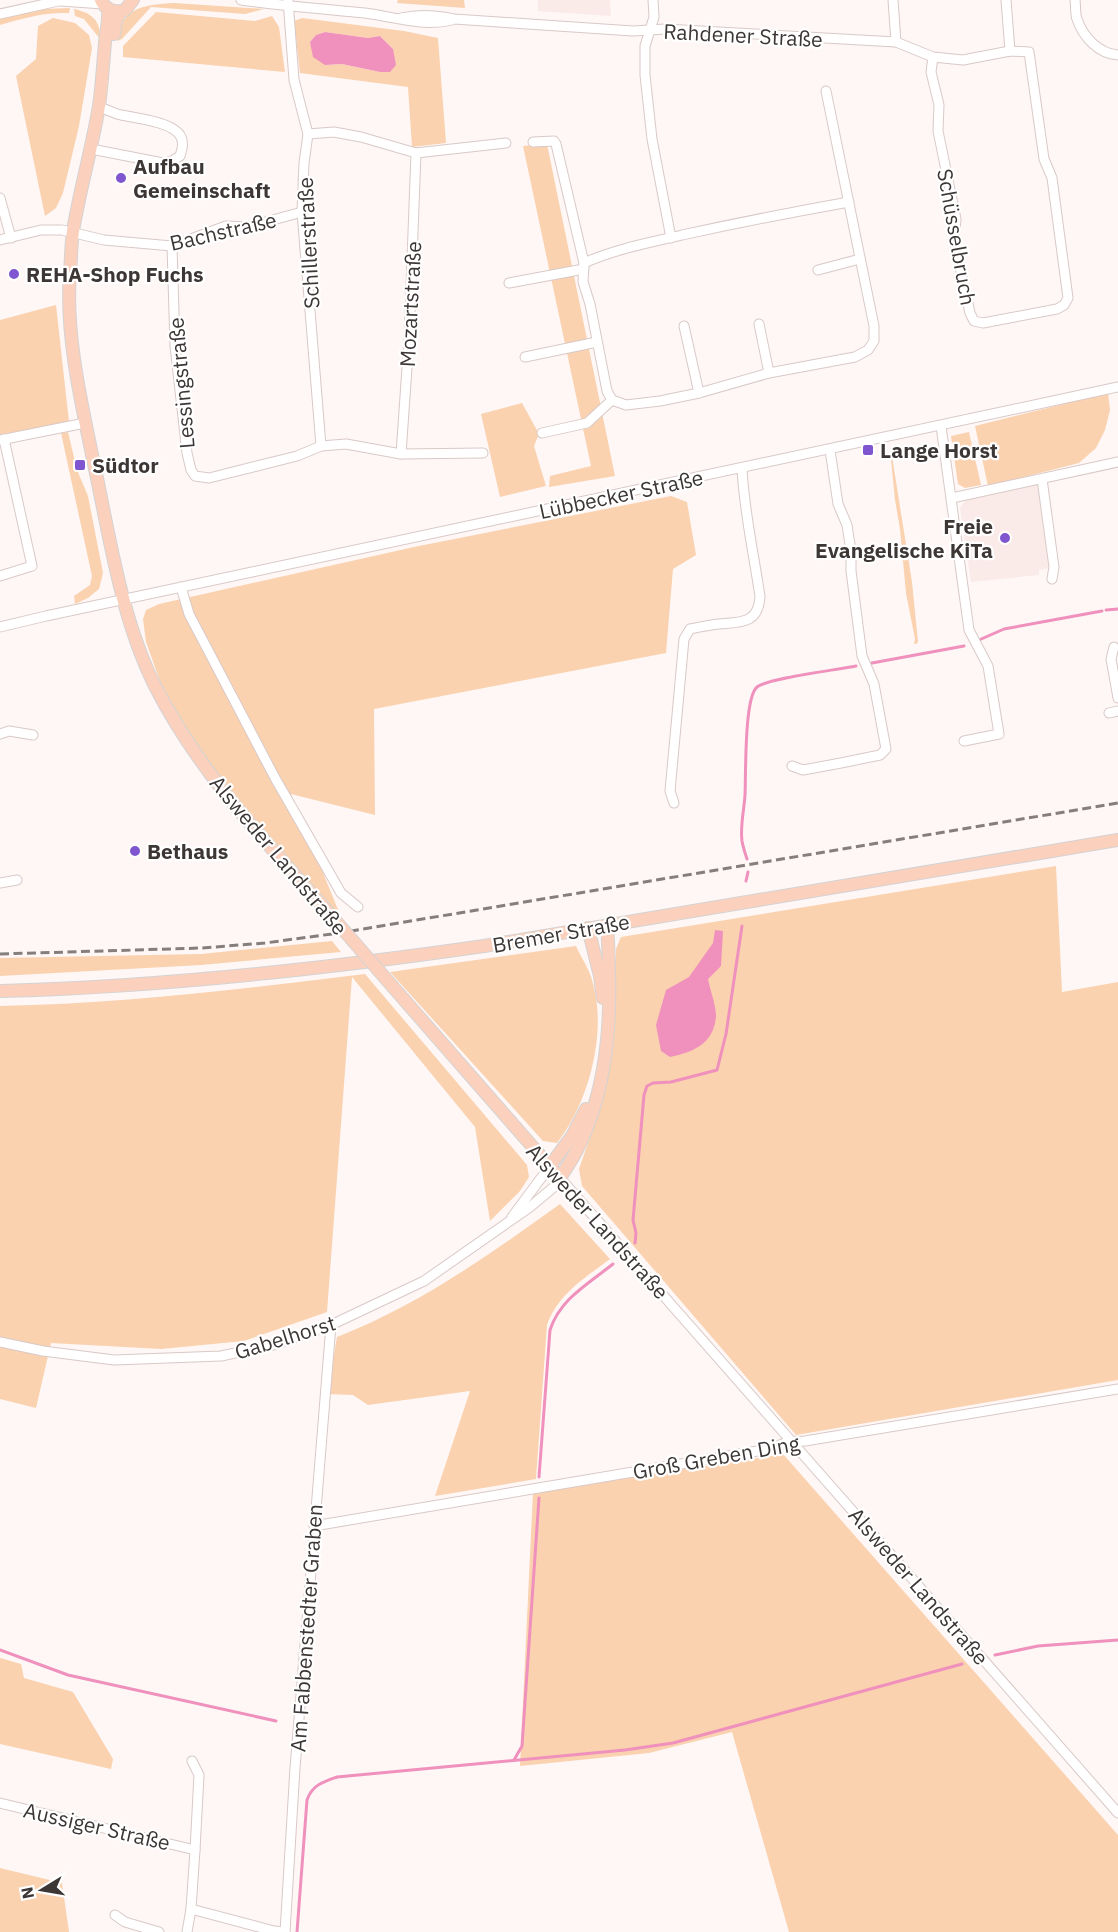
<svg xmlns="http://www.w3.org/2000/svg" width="1118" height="1932" font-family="'IBM Plex Sans',sans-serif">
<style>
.built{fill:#faeae8}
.green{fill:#fad2af;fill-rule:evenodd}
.water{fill:#ef90bd}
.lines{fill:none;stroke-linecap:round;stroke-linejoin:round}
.stream{stroke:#ef90bd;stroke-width:3}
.minor-casing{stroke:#d9c9c7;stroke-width:11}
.major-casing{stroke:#d4d3d3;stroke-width:14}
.minor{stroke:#fff;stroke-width:9}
.major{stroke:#fbd1be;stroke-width:12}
.rail{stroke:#847e7d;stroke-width:3;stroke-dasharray:9 4.5;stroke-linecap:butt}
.major-bridge-casing{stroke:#d4d3d3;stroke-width:14;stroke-linecap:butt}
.major-bridge{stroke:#fbd1be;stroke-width:12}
.poi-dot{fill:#8056d0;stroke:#fff;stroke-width:2}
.labels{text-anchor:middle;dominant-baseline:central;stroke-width:4.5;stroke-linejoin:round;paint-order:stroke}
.street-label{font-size:21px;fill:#3c3635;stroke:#fff}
.poi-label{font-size:21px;font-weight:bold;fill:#3c3635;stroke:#fff;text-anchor:start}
</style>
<rect width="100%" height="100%" fill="#fef7f6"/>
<g class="built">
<polygon points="538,0 610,0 611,16 538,11"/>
<polygon points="1035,484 1039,487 1049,568 1039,570 1039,575 971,582 960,508 967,498"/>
</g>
<g class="green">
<polygon points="398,0 464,0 465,8 397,3"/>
<path d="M174,3L264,9L245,14L151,7L122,39L117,41C121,6 145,5 174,3Z"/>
<path d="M70,8L69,13C45,12 23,18 0,25V19L42,9Z"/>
<path d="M74,9C92,13 101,21 100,39L84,19L75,16Z"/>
<polygon points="156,12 255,21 272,16 279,27 285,72 123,57 123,46"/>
<polygon points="53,18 75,23 89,35 92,48 79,126 63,193 56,208 45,216 16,76 36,59 38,26"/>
<path d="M302,18L404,31L438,38L446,143L412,147L408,87L300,73L294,21ZM325,32L368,38L380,36L393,49L380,72L342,64L325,65L310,42L316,35Z"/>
<polygon points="547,144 615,476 549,487 550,476 591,466 523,146"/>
<polygon points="56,305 69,422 0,436 0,320"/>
<polygon points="1108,393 1110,410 1105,430 1096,448 1079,463 988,486 975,426"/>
<polygon points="522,403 539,434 534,446 546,486 500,497 481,414"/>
<polygon points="68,432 77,470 88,496 103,573 99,589 88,598 75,604 74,596 90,585 92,576 61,433"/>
<polygon points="969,432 981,485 965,488 958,484 951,436"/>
<polygon points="891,450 912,582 918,642 916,644 914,644 915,639 906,593 900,529 895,500 891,460"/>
<polygon points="671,496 687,502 696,555 673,569 666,653 374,709 375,815 291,794 341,917 213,774 184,733 161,684 146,642 143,619 146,610 159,604 414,547"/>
<polygon points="1056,866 1062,992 1118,982 1118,1380 796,1435 582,1186 579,1169 598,1114 613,1050 616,949 621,937"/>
<polygon points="332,941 341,952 201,965 0,976 0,958 201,954"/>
<path d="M576,946C581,957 589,969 592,980C608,1030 589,1103 557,1143L543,1141L390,972Z"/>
<path d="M365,974L527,1165L529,1177L520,1191L490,1221L475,1127L352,977L327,1312L244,1341L161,1349L51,1343L36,1408L0,1399V1006C123,1004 243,989 365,974Z"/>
<path d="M560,1204L610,1259C585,1278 558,1294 547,1325L536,1479L435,1496L470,1391L368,1405L353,1395L327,1394L337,1337C419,1305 489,1255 560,1204Z"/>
<polygon points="783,1454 1118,1835 1118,1932 789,1932 732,1732 649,1753 520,1766 533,1492"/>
<polygon points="0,1658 21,1664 24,1678 73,1692 113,1759 111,1769 0,1744"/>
<polygon points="0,1868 62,1883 69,1932 0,1932"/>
</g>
<g class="water">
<polygon points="325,32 368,38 380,36 393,49 396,65 390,72 380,72 342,64 325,65 313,57 310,42 316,35"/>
<path d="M715,930L723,931L721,966L708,979C710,990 716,1005 716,1016C714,1044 693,1052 670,1057L661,1051L656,1025L666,990L689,977L713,943Z"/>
</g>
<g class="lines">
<g class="stream">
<polyline points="1106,610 1118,609"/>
<polyline points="979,640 1004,629 1102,611"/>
<polyline points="872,663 964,646"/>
<path d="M747,859C745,853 743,847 742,841C740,826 744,811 745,795C746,776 744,698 757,687C768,678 837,670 856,666"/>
<polyline points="746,881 748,872"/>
<polyline points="635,1243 636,1233 633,1220 644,1095 647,1086 653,1083 671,1082 717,1070 726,1034 742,926"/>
<path d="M539,1477L550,1330C560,1299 588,1284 613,1264"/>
<polyline points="0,1650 68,1675 276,1721"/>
<polyline points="995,1655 1038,1646 1118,1640"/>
<polyline points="514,1760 522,1746 539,1498"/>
<path d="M297,1932L307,1800C312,1785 323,1782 337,1777L625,1750L673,1743L962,1664"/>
</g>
<g class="minor-casing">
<g id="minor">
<path d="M241,0C282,6 324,9 365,13C395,17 422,27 452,20"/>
<polyline points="288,0 294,80 308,134 304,163 302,212 321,446"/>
<polyline points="653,0 654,17 645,46 645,75 652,139 671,238"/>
<polyline points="893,0 896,42"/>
<polyline points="1006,0 1010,51"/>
<path d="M1075,0C1076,6 1075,14 1077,19C1083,37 1099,54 1118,55"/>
<polyline points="61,1 103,4"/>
<polyline points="0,14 63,0"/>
<path d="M401,18C419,14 436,15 454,19L633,31L665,29L896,42L933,57L963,60L1010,51L1029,52L1044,159L1052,178L1068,298L1064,305L1057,309L983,323L974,321L970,313L954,239L956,219L938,131L939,105L931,72L933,57"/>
<polyline points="308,134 334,132 361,137 416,153 409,339 401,454"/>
<polyline points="533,142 554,141 556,144 584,263 583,282 590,304 607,391 612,400 626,405 660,401 699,393 769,373 855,357 868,350 874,341 874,326 826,91"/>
<path d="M91,149L163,163L172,161L180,156C182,149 184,144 181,137C174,122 136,118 121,115C113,113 106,109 99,107"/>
<polyline points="416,153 506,143"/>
<polyline points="0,198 11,238"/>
<polyline points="0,240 41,230 62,230 104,240 172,246 226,226 247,227 302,212"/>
<polyline points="172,246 175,346 187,453 191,470 195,476 209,478 297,456 321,446 346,444 401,454 483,453"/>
<path d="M584,263C615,249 649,243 682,235C737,223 793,212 849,202"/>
<polyline points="818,270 860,259"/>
<polyline points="509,283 584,269"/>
<polyline points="759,324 769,373"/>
<polyline points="684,326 699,393"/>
<polyline points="525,357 597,342"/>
<polyline points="941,426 969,630 988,666 999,734 964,741"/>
<polyline points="542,433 587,423 612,400"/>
<polyline points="0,440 85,423"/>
<polyline points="1042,479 1054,567 1052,579"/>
<polyline points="952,498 1118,462"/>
<polyline points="0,576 32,566 4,439"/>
<polyline points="181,587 189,614 275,778 341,893 358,907"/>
<polyline points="0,627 46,616 1118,387"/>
<polyline points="1114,647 1111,659 1118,698"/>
<polyline points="1109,713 1118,711"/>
<polyline points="0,734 9,731 33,735"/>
<polyline points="792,766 803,770 841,763 880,755 886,749 874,684 862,656 851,571 851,551 847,525 838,504 830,450"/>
<path d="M674,803L670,791L684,639L690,629C700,627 709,625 719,624C741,622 758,624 760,597C754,554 744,512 742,468"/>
<polyline points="0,883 17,880"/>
<polyline points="512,1217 550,1166"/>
<polyline points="0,1342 43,1351 114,1360 221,1356 273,1345 331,1325 424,1281 530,1207 555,1186 560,1178 1118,1813"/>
<path d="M314,1526L775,1448C785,1441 793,1441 805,1441L1118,1389"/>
<polyline points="192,1761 199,1775 195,1850"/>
<polyline points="0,1803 195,1850 191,1909 187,1932"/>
<polyline points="191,1909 274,1931 285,1932"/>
<polyline points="115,1915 125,1922 159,1932"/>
<polyline points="285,1932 295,1768 331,1325"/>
</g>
</g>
<g class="major-casing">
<g id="major">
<path d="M101,0C106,11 115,13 125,10L133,0"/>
<path d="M108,9C109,21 106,31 105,43C103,64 102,85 99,106C92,148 80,189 73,231C71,245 71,261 70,275C65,334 82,406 94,464C110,538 121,618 155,686C198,771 264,840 327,911"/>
<polyline points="114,34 116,20 120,12"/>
<polyline points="588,928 600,976 603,998"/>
<path d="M393,987L560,1178C567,1167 574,1157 579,1146C612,1077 612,1000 607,925"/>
<path d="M0,991C162,987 324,969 484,946L1118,840"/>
<polyline points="550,1166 572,1136 586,1109"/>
</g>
</g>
<use href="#minor" class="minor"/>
<use href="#major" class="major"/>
<polyline class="rail" points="0,954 202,948 265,943 339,933 1118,803"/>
<g class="major-bridge-casing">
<polyline id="major-bridge" points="327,911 393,987"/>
</g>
<use href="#major-bridge" class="major-bridge"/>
</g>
<g class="poi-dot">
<circle cx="121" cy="178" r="6"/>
<circle cx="14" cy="274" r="6"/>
<rect x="862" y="444" width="12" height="12" rx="3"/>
<rect x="74" y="459" width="12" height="12" rx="3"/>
<circle cx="1005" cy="538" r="6"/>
<circle cx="135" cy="851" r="6"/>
</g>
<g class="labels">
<g class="street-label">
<text transform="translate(743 35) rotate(3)">Rahdener Straße</text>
<text transform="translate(223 231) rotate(-13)">Bachstraße</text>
<text transform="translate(957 237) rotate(80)">Schüsselbruch</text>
<text transform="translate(308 243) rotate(-93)">Schillerstraße</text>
<text transform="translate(410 304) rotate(-87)">Mozartstraße</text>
<text transform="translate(181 383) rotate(-95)">Lessingstraße</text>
<text transform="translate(621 494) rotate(-12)">Lübbecker Straße</text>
<text transform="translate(279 855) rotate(50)">Alsweder Landstraße</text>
<text transform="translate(561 933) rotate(-10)">Bremer Straße</text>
<text transform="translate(598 1221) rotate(48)">Alsweder Landstraße</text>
<text transform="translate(285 1337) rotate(-17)">Gabelhorst</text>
<text transform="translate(716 1457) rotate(-10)">Groß Greben Ding</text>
<text transform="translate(919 1586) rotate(49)">Alsweder Landstraße</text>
<text transform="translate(306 1628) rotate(-86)">Am Fabbenstedter Graben</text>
<text transform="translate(97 1826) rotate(13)">Aussiger Straße</text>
</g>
<g class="poi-label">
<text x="133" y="166">Aufbau<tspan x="133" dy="24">Gemeinschaft</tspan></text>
<text x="26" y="274">REHA-Shop Fuchs</text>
<text x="880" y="450">Lange Horst</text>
<text x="92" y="465">Südtor</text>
<text x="993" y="526" text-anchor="end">Freie<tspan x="993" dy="24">Evangelische KiTa</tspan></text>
<text x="147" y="851">Bethaus</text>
</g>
</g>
<g transform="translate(42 1890) rotate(259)" stroke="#ffffff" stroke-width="4.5" paint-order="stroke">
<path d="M0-4.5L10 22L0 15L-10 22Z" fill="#3c3635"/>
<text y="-9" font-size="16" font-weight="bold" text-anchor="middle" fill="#3c3635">N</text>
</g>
</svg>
